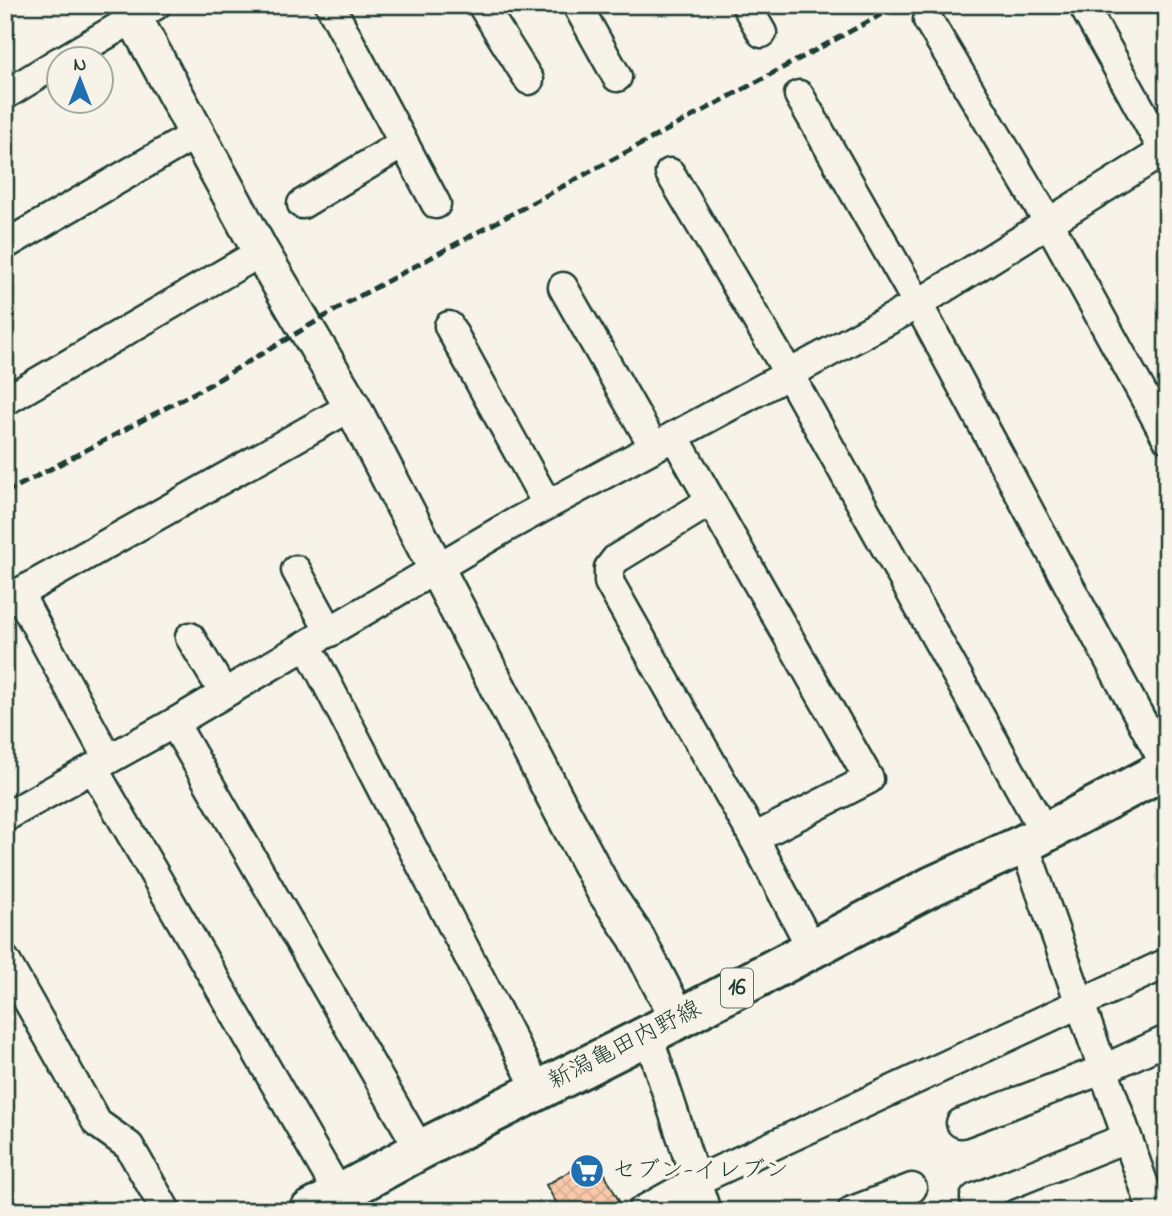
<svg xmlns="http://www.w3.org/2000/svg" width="1172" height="1216" font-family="'Indie Flower','Klee One',sans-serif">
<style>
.building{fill:url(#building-cross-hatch);stroke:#1f3d34;stroke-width:2}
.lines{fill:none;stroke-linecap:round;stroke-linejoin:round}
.minor-casing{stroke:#1f3d34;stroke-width:33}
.tertiary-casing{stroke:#1f3d34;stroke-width:40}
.primary-casing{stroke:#1f3d34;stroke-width:44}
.minor{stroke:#f7f3e8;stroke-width:28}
.tertiary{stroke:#f7f3e8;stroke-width:35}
.primary{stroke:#f7f3e8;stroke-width:38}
.rail{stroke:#1f3d34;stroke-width:5;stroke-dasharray:10 5;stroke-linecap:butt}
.labels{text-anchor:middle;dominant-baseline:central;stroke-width:7;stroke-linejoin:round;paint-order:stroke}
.shield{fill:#f7f3e8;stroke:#60746a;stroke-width:2}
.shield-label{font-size:23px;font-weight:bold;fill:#1f3d34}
.street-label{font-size:24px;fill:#1f3d34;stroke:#f7f3e8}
.poi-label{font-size:24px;fill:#1f3d34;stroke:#f7f3e8;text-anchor:start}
</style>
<defs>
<pattern id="building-cross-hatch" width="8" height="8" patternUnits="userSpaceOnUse" patternTransform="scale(1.75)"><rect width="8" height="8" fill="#fac8aa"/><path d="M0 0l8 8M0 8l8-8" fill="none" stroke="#d6ad93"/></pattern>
</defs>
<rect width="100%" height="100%" fill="#f7f3e8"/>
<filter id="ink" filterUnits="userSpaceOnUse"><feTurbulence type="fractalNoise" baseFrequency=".0143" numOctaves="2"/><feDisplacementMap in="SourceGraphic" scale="14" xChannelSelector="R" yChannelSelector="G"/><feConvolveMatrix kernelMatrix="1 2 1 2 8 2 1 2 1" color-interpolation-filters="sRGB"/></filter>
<g filter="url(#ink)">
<polygon class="building" points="596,1157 619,1201 600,1211 561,1211 546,1185"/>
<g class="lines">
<g class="minor-casing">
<g id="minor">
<polyline points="330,5 436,204"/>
<polyline points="482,5 529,80"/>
<polyline points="577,5 617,77"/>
<polyline points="746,5 762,33"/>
<polyline points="1083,5 1167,157"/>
<polyline points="928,20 1049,223 1167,438"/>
<polyline points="63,60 156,5"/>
<polyline points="5,95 60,61"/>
<polyline points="799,95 918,304 1167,768"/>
<polyline points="670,173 789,374 1045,833"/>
<polyline points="302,204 404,143"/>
<polyline points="5,245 196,134"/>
<polyline points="563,287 654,447"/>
<polyline points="449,326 547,504"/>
<polyline points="5,401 261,252"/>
<polyline points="674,436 869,779 754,838 812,949"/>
<polyline points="711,501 616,559 609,568 609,582 754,838"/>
<polyline points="296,570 330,632"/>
<polyline points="19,594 108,759"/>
<polyline points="5,601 352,406"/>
<polyline points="190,637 224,693"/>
<polyline points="307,645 538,1090"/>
<polyline points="174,723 420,1150"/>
<polyline points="93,768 339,1194"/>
<polyline points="5,817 174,723 505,528 918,304 1167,149"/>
<polyline points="1024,844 1153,1211"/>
<polyline points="5,960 97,1123 129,1146 166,1211"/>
<polyline points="648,1035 706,1211"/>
<polyline points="961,1123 1102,1070 1167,1040"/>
<polyline points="975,1198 1126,1138"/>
<polyline points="642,1211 696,1181 1167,963"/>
<polyline points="852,1211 912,1188"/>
</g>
</g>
<g class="tertiary-casing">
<polyline id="tertiary" points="127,5 261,252 352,406 563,813 604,890 636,937 678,1018"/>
</g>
<g class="primary-casing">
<polyline id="primary" points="309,1211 420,1150 648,1035 932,886 1024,844 1167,768"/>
</g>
<use href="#minor" class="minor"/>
<use href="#tertiary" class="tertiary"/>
<use href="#primary" class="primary"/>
<polyline class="rail" points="5,493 209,385 356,298 899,5"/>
</g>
</g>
<defs>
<g id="supermarket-disc" transform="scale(1.75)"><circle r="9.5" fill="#1f6fb2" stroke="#f7f3e8"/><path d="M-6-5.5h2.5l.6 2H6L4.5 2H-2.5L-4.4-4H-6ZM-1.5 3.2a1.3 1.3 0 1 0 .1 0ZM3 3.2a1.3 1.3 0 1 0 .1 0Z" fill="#fff"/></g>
</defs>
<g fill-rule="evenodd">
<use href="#supermarket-disc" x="587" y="1171"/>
</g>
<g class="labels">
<rect class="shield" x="721" y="968.5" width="32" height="39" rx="5"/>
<g class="shield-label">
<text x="737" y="988">16</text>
</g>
<g class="street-label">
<text transform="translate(625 1046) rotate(-27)">新潟亀田内野線</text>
</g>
<g class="poi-label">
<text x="612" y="1171">セブン-イレブン</text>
</g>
</g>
<rect width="1172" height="1216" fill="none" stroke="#f7f3e8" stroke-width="28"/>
<rect x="14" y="14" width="1144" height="1188" fill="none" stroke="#1f3d34" stroke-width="2.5" filter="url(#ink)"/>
<g transform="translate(80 80)"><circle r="33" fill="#f7f3e8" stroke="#a1aaa0" stroke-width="2"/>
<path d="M0-5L12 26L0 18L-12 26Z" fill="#1f6fb2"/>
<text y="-10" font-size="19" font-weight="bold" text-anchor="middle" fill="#1f3d34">N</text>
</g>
</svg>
